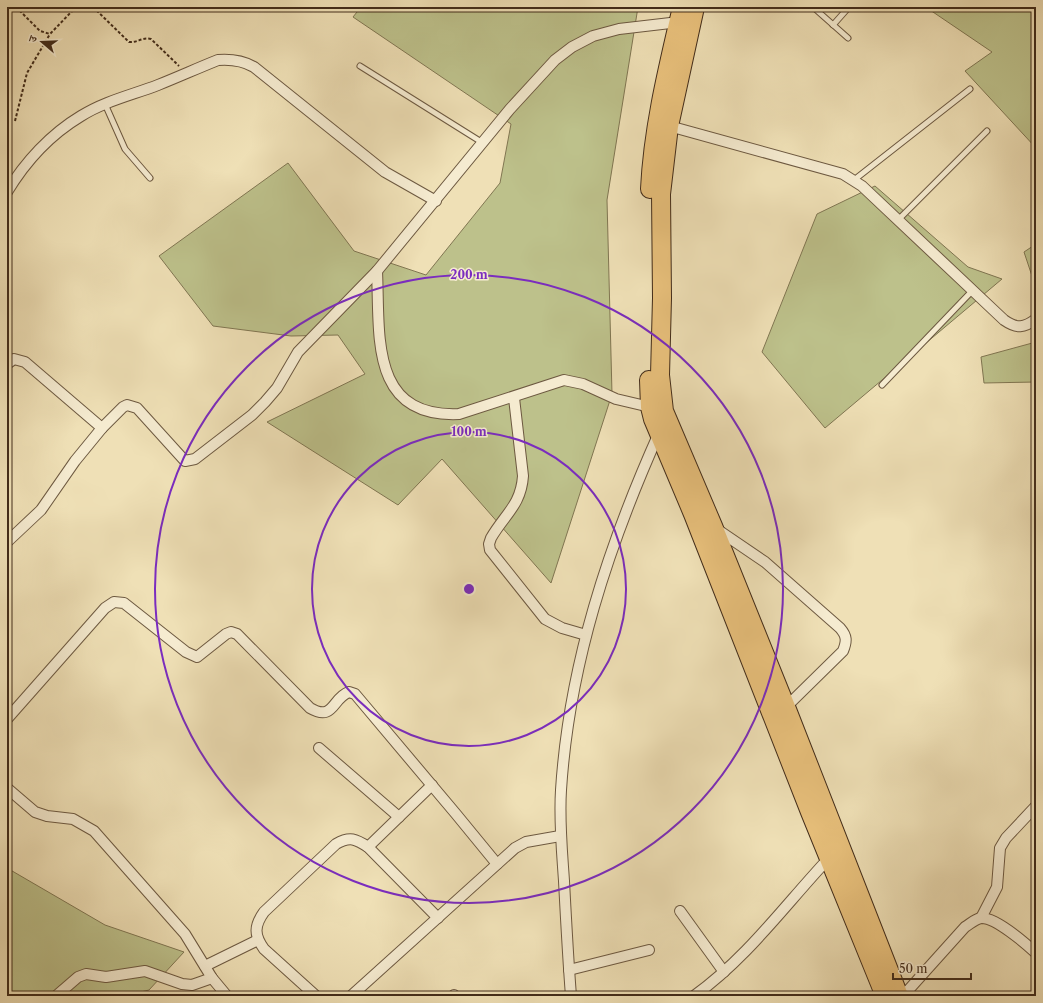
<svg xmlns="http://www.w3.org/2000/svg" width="1043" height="1003" font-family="'Libre Caslon Text','Noto Serif Devanagari',serif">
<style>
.green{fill:#bdc18b;stroke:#807652}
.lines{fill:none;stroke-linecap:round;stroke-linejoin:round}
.lane-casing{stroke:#6d5941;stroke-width:7}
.street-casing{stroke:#6d5941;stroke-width:12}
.highway-casing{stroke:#422c1a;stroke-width:20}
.path{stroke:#422c1a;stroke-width:2;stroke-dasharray:3 2;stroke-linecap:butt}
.lane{stroke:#f5ebd0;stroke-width:5}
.street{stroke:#f5ebd0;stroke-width:10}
.highway{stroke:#e8c07b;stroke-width:18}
.ring{fill:none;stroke:#7b2cbf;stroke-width:2}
.centre{fill:#7b2cbf;stroke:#f5ebd0;stroke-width:2}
.ring-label{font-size:12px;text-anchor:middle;font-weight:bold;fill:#7b2cbf;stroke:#f5ebd0;stroke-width:3;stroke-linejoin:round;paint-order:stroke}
</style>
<rect width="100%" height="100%" fill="#efe0b6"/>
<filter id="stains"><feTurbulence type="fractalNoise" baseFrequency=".005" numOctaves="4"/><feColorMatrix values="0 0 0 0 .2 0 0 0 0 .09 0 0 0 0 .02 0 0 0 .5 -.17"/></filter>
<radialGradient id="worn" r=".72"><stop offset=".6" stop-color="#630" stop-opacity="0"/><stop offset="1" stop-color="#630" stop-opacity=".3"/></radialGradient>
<g class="green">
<polygon points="361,7 638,7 607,200 612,394 551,583 442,459 398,505 267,422 365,374 338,335 291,336 213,326 159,256 288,163 354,251 426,275 500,183 511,124 353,17"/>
<polygon points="930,7 1036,7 1036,148 965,71 992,52 930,10"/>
<polygon points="875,186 968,267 1002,279 825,428 762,352 817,214"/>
<polygon points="1036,244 1036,288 1024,252"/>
<polygon points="1036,342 1036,382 984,383 981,357"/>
<polygon points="7,868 105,925 184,952 149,990 124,996 7,996"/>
</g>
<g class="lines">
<g class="lane-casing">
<g id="lane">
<polyline points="813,7 848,38"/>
<polyline points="833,25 849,7"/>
<polyline points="360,66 483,143"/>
<polyline points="105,104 125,149 150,178"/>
<polyline points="854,180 970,89"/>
<polyline points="898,220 987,131"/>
<polyline points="882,385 973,290"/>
</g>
</g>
<g class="street-casing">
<g id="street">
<path d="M669,126L843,174L862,186L1004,320C1017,329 1024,328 1036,319"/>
<path d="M7,192C25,162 51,134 81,116C105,101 132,95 158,85C178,77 198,68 218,60C231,59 242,60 254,67L385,172L436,201"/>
<path d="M377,271C380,335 369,418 459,414L564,380L583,384L616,399L650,407"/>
<polyline points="7,364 14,359 25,362 102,428"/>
<path d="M514,398L523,476C521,505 505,514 491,538L489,544L490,550L545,619L562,628L586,635"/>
<path d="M715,528L765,562L840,628C847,636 847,641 843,651L786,707"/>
<polyline points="7,542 41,510 75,461 102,428 123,407 127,405 137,408 185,461 195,459 252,415 265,402 277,388 298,352 377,271 510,109 555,60 572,47 593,36 619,29 679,22"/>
<path d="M7,719L105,608L114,602L124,603L186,652L197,657L226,634L231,632L237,634L310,708C334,722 332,698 349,692L355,694L456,814L497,864"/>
<polyline points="319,748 399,817"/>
<polyline points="7,788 35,812 47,816 73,819 94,831 185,934 212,978 227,996"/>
<polyline points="368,847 432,785"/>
<polyline points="680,911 724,972"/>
<polyline points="981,918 997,887 1000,848 1006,838 1036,806"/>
<polyline points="205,966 258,940"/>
<polyline points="569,970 649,950"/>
<polyline points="56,996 78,977 86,974 106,977 145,971 182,984 192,985 212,978"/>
<path d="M316,996L264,949C254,935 254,926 264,912L336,844C350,836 356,839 368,847L438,918"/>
<polyline points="351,996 515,848 526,842 560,836"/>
<polyline points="453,996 454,995"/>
<path d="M571,996C568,958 566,919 564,881C562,851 559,821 561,790C569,665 608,547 659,433"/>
<path d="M694,996C747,958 785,905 829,858"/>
<path d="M903,996L965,927C970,924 975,919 981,918C995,917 1025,943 1036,953"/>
</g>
</g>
<g class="highway-casing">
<g id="highway">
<polyline points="695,7 669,126 661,194 662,298 660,375 664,411 713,526 786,707 899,996"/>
<path d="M650,189C653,127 668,67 682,7"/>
<polyline points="649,380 650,407 653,419 693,514 810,812 885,996"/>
</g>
</g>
<g class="path">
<polyline points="16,7 40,31 50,34 76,7"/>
<path d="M93,7L129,42C137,43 142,37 151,39L179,66"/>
<polyline points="15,121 27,73 50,34"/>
</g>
<use href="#lane" class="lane"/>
<use href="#street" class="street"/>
<use href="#highway" class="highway"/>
</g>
<g class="ring">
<circle cx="469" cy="589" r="157"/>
<circle cx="469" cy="589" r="314"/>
</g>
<circle cx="469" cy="589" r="6" class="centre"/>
<g class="ring-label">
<text x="469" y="279">200 m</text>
<text x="469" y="436">100 m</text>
</g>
<rect width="1043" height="1003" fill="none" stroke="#efe0b6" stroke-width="24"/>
<rect x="8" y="8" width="1027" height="987" fill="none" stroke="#422c1a" stroke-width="2"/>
<rect x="12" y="12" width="1019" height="979" fill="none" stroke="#422c1a"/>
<g transform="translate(42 42) rotate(289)" stroke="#f5ebd0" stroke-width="3" paint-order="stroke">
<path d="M0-3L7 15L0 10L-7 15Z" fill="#422c1a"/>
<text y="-6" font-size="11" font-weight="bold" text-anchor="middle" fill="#422c1a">उ</text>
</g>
<path d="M893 973v6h78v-6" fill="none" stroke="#422c1a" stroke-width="2"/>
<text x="899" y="973" font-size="12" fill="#422c1a" stroke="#f5ebd0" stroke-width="3" paint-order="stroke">50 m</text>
<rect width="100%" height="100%" filter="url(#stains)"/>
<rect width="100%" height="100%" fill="url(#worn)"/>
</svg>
